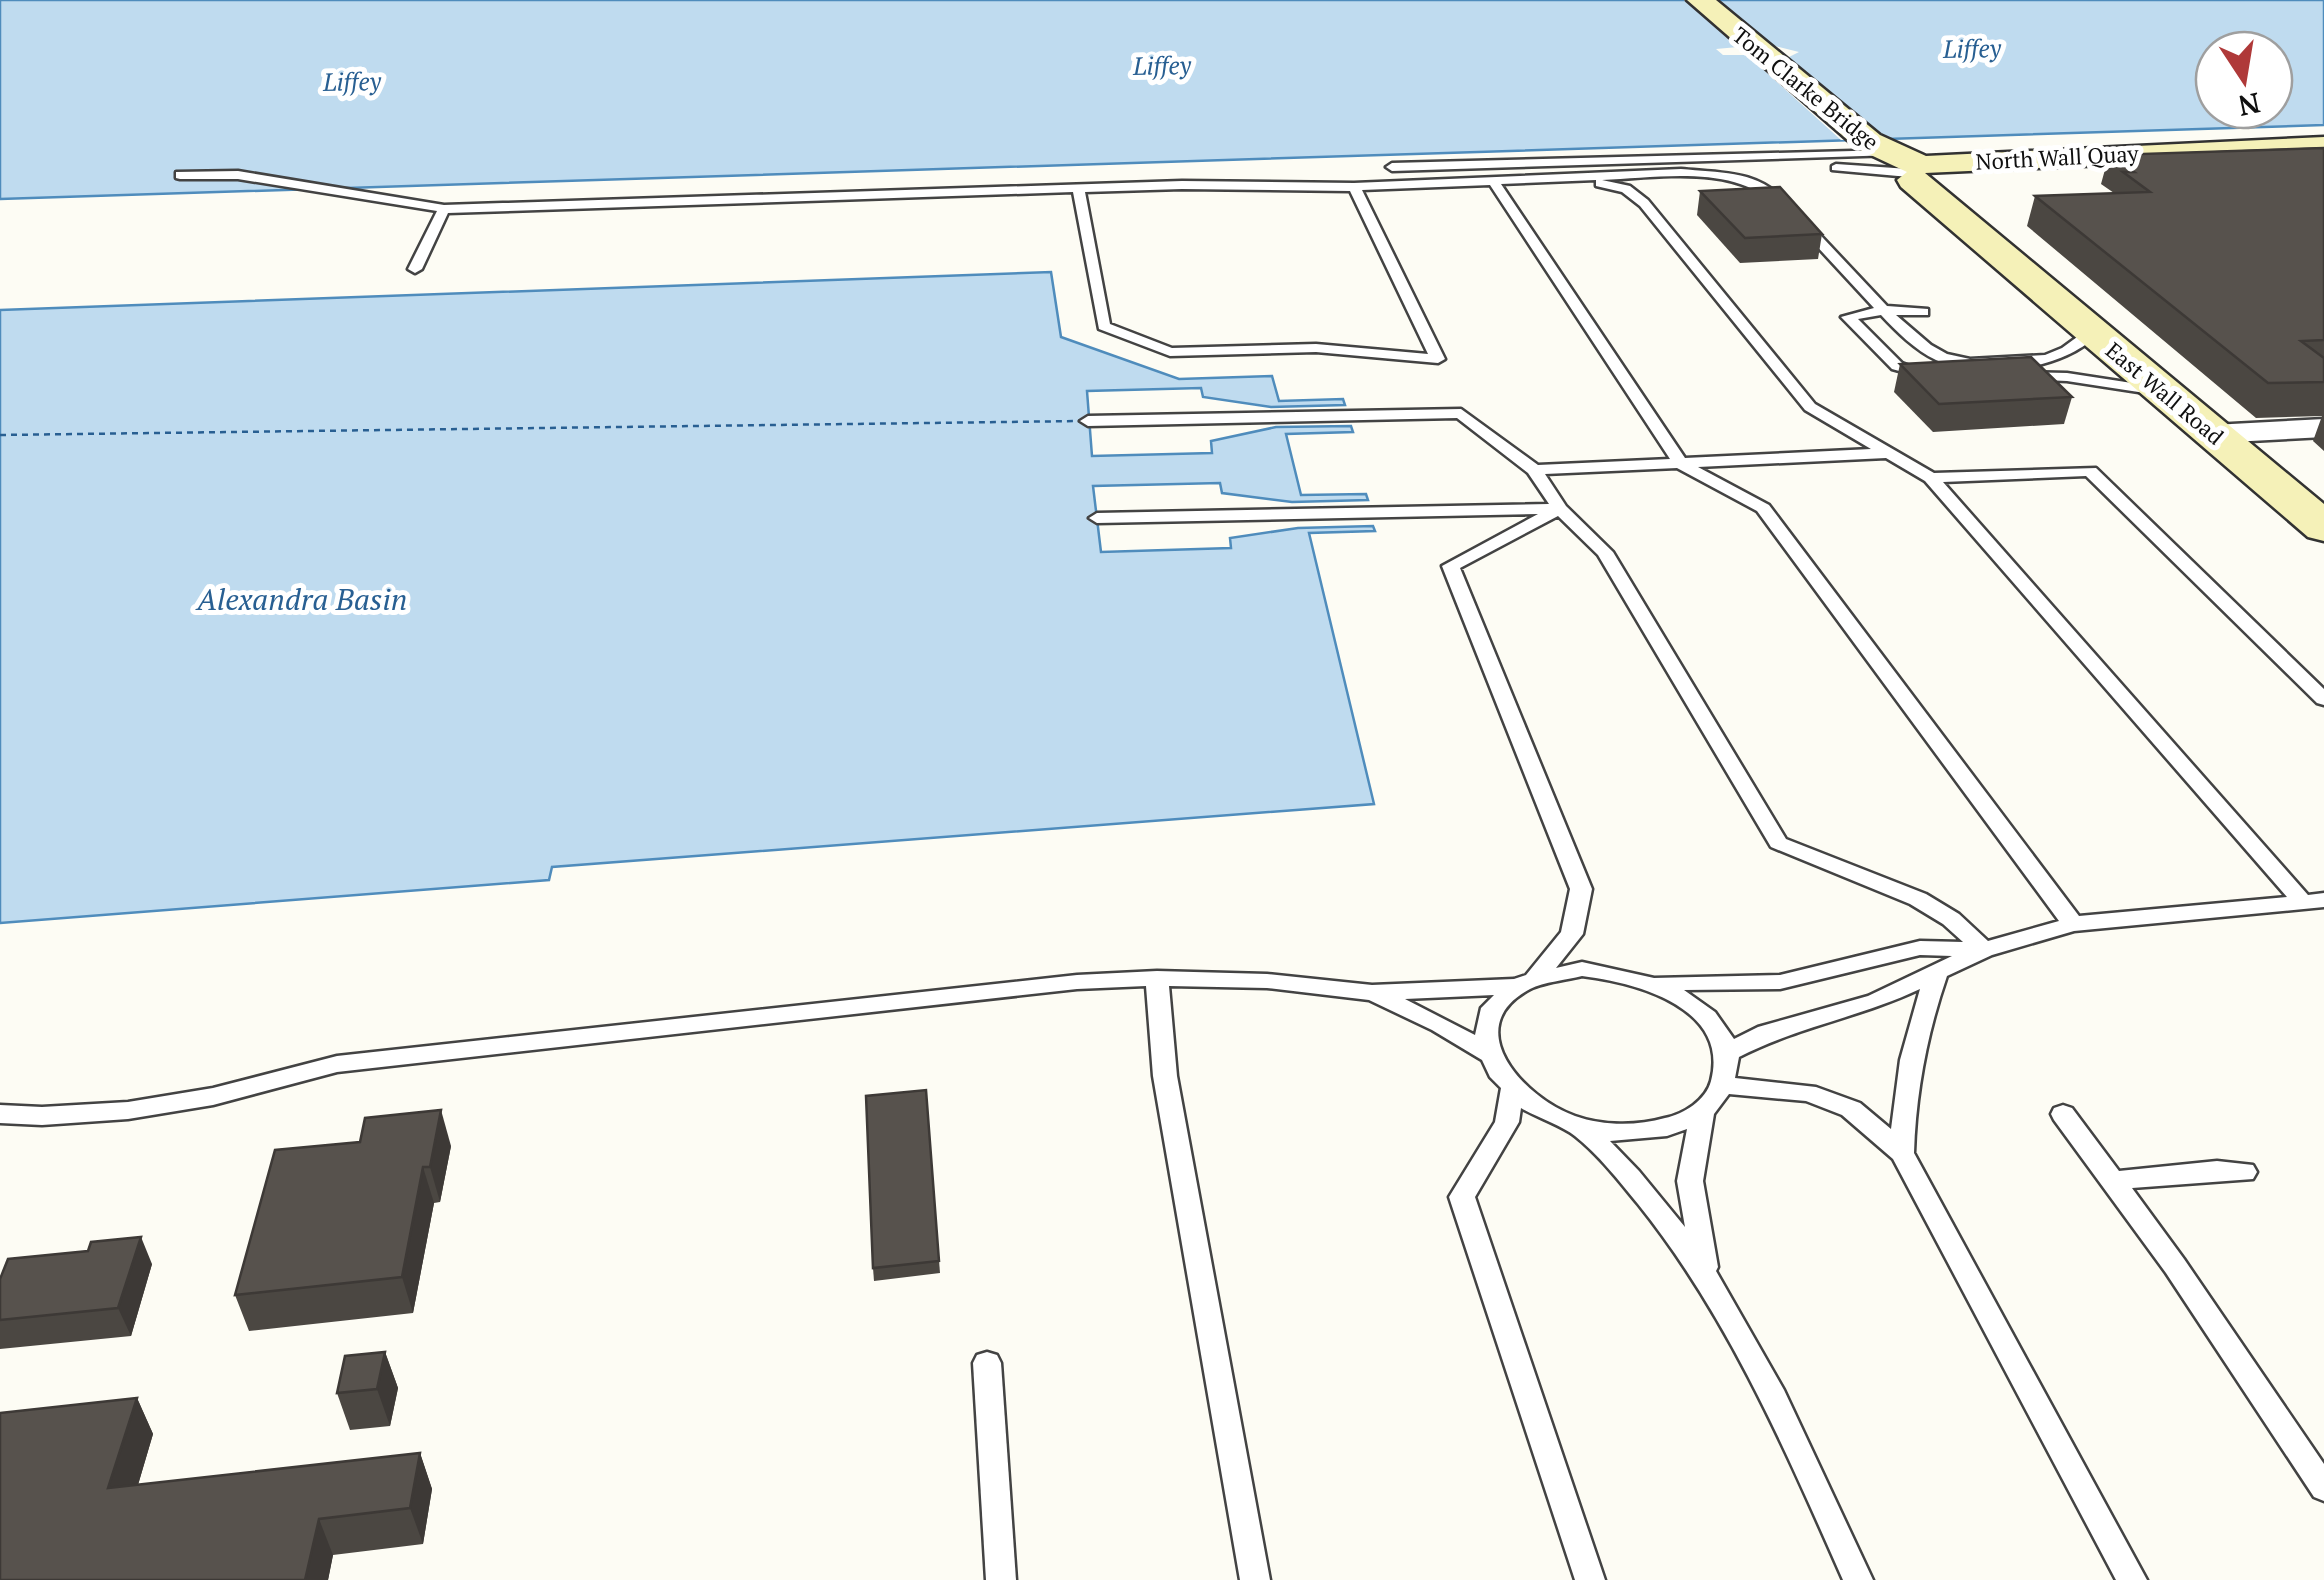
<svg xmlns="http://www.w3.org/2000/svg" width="2324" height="1580" font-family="'PT Serif',serif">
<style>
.water{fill:#bfdbef;stroke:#4f8cbc;stroke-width:2.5;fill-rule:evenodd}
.pier{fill:#fdfcf4}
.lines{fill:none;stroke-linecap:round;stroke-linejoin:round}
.ferry{stroke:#285f92;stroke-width:2.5;stroke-dasharray:6 5;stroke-linecap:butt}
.lane-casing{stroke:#434343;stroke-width:5}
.street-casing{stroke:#434343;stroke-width:5}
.secondary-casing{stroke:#323232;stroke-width:5}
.lane{fill:#fff;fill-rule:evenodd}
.street{fill:#fff;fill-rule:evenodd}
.secondary{fill:#f5f1b8;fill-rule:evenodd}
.wall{fill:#4b4742}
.shaded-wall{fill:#3d3936}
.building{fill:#57524d;stroke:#3d3936;stroke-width:2.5}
.labels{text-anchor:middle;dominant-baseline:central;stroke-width:10;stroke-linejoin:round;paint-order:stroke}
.far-street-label{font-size:22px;fill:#101010;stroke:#fff}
.far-water-label{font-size:25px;font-style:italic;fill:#285f92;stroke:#fff}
.water-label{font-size:30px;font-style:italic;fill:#285f92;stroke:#fff}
</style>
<rect width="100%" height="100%" fill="#fdfcf4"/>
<g class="water">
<path d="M0,0H2324V125L0,199ZM2214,50H2274V110H2214Z"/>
<polygon points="1051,272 1061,337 1179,379 1272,376 1279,401 1343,399 1345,405 1271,407 1203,397 1201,388 1087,391 1092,456 1212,453 1211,441 1276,427 1351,426 1353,432 1286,434 1301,495 1366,494 1368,500 1292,502 1222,493 1220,483 1093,486 1101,552 1231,548 1230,538 1298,528 1373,526 1375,531 1309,533 1374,804 552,867 549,880 0,923 0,310"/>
</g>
<polygon class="pier" points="1684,0 1718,0 1771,45 1799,52 1787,58 1884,138 1841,140 1747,55 1723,55 1716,49 1738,47"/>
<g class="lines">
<polyline class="ferry" points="0,435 1082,421"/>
<g class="lane-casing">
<g id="lane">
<polygon points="1890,150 1896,153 1894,155 1392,171 1386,167 1392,163"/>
<polygon points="1836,164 1909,169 1915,173 1909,177 1832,170 1832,166"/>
<path d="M1681,169C1723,173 1760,170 1789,205L1779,208C1737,163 1658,178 1602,180L1630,186L1648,200L1815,404L1934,473L2096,468L2324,689V705L2317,703L2086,476L1943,482L2308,895L2324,893V907L2074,931L1992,955L1947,976C1927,1034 1916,1092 1914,1153L2147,1580H2116L1893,1159L1842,1115L1806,1101L1729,1094L1714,1114L1703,1181L1718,1267L1716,1271L1784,1390L1873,1580H1843C1785,1449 1728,1316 1638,1204C1619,1181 1598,1154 1575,1136C1563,1126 1536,1117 1521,1108L1519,1122L1475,1197L1605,1580H1575L1449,1197L1495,1122L1501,1088L1490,1077L1482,1060L1432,1030L1369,1000L1267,988L1169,986L1177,1076L1270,1580H1240L1153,1076L1146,986L1077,989L337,1072L213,1105L128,1119L42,1125L0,1123V1105L42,1107L128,1102L213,1088L337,1056L1077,975L1157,971L1267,974L1372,985L1514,979L1526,975L1561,932L1570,889L1442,566L1538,514L1097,523L1089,518L1097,513L1549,504L1528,473L1457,418L1088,426L1080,421L1088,416L1461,409L1538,465L1670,459L1490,185L1362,190L1445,359L1438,363L1316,352L1170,356L1099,329L1073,192L448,213L422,269L415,273L408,269L437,211L238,179H180L176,178V172L238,171L444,205L1182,181L1354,183ZM1596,180V186L1622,192L1640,206L1805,410L1871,449L1685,458L1501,184ZM1182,189L1350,191L1428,354L1316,344L1172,348L1110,324L1085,192ZM1886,458L1925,481L2287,897L2079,916L1769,505L1698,467ZM1677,468L1757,511L2059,921L1988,941L1959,914L1926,894L1786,839L1613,552L1566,506L1545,474ZM1558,516L1598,555L1771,847L1910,904L1943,924L1963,942L1920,941L1780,975L1654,978L1582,962L1556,968L1583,934L1592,889L1460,568ZM1920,955L1952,956L1868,996L1758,1027L1734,1039L1715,1012L1684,990L1780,989ZM1582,976C1638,983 1730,1008 1711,1081C1706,1100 1684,1114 1665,1118C1637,1126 1603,1126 1575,1116C1524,1098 1458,1027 1530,989C1544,982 1566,980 1582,976ZM1920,989L1900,1060L1891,1129L1860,1103L1816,1087L1735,1078L1739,1057C1797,1027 1861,1017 1920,989ZM1494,995L1481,1008L1475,1035L1405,999ZM1687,1129L1677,1181L1685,1227L1639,1171L1610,1141L1667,1136Z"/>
<path d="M1800,222H1808L1887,306L1928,309V315H1896L1931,345L1947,354L1970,359L2045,355L2062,348L2088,329L2100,332C2066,370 1982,381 1936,360C1915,350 1897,332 1881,315L1858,319L1902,363L1932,374L1925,378L1892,369L1841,317L1874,308L1800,228Z"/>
<polygon points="2023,372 2067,373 2158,387 2165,391 2158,395 2067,381 2018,379 2018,373"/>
<polygon points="2063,1105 2072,1108 2119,1171 2217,1161 2253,1165 2257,1172 2253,1179 2132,1188 2184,1259 2324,1464 2324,1501 2314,1497 2166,1273 2054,1120 2051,1114 2054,1108"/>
<polygon points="987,1352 997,1355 1001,1363 1016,1580 986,1580 973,1363 977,1355"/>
</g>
</g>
<g class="street-casing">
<polygon id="street" points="2324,419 2324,437 2213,443 2198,434 2213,425"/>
</g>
<g class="secondary-casing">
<polygon id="secondary" points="1687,0 1716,0 1880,135 1926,156 2324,137 2324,155 1925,173 2324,504 2324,541 2308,537 1901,187 1897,180 1907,172 1858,149"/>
</g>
<use href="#lane" class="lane"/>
<use href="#street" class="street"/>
<use href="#secondary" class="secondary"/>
</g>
<g class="wall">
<polygon points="2324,147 2324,451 2313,441 2322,416 2256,418 2027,226 2035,196 2114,193 2101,184 2109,155"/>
<polygon points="1700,191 1822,234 1818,259 1740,263 1697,215"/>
<polygon points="1900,364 2072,397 2064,424 1933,432 1894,392"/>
<polygon points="926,1090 940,1273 874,1281 873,1268"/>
<polygon points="451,1146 440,1202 434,1203 413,1313 249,1331 235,1295"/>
<polygon points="88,1251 152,1264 131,1336 0,1349 0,1279"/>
<polygon points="385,1352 398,1388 390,1426 350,1430 337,1393"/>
<polygon points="137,1398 153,1434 138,1485 420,1453 432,1489 423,1544 333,1555 328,1580 0,1580"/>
</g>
<g class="shaded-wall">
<polygon points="441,1110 451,1146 440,1202 430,1167"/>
<polygon points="423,1167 434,1203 413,1313 402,1277"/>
<polygon points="141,1237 152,1264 131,1336 118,1308"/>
<polygon points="385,1352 398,1388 390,1426 377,1389"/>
<polygon points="137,1398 153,1434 126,1525 108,1488"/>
<polygon points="420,1453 432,1489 423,1544 410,1508"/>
<polygon points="319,1519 333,1555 328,1580 305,1580"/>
</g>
<g class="building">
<polygon points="2324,148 2324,340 2301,341 2324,358 2324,382 2268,383 2035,196 2150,192 2123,172 2134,172 2109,155"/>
<polygon points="1780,187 1822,234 1745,238 1700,191"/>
<polygon points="2031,357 2072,397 1939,404 1900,364"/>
<polygon points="926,1090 939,1261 873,1268 866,1096"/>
<polygon points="441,1110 430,1167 423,1167 402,1277 235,1295 275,1150 360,1142 365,1118"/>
<polygon points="141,1237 118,1308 0,1320 0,1279 8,1259 88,1251 91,1242"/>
<polygon points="385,1352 377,1389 337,1393 345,1356"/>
<polygon points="137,1398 108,1488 420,1453 410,1508 319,1519 305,1580 0,1580 0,1413"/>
</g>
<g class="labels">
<g class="far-street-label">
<text transform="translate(1806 88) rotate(39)">Tom Clarke Bridge</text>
<text transform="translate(2057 157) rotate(-3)">North Wall Quay</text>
<text transform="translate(2165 393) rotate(40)">East Wall Road</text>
</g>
<g class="far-water-label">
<text transform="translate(1972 48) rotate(-1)">Liffey</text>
<text transform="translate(1162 65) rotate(-1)">Liffey</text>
<text transform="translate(352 81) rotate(-1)">Liffey</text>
</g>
<g class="water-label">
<text x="302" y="599">Alexandra Basin</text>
</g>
</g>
<g transform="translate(2244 80) rotate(168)"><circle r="48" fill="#ffffff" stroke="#9f9f9f" stroke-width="2.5"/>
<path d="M0-8L18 38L0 25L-18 38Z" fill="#af3939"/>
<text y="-15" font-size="28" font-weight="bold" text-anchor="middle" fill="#101010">N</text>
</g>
</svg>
